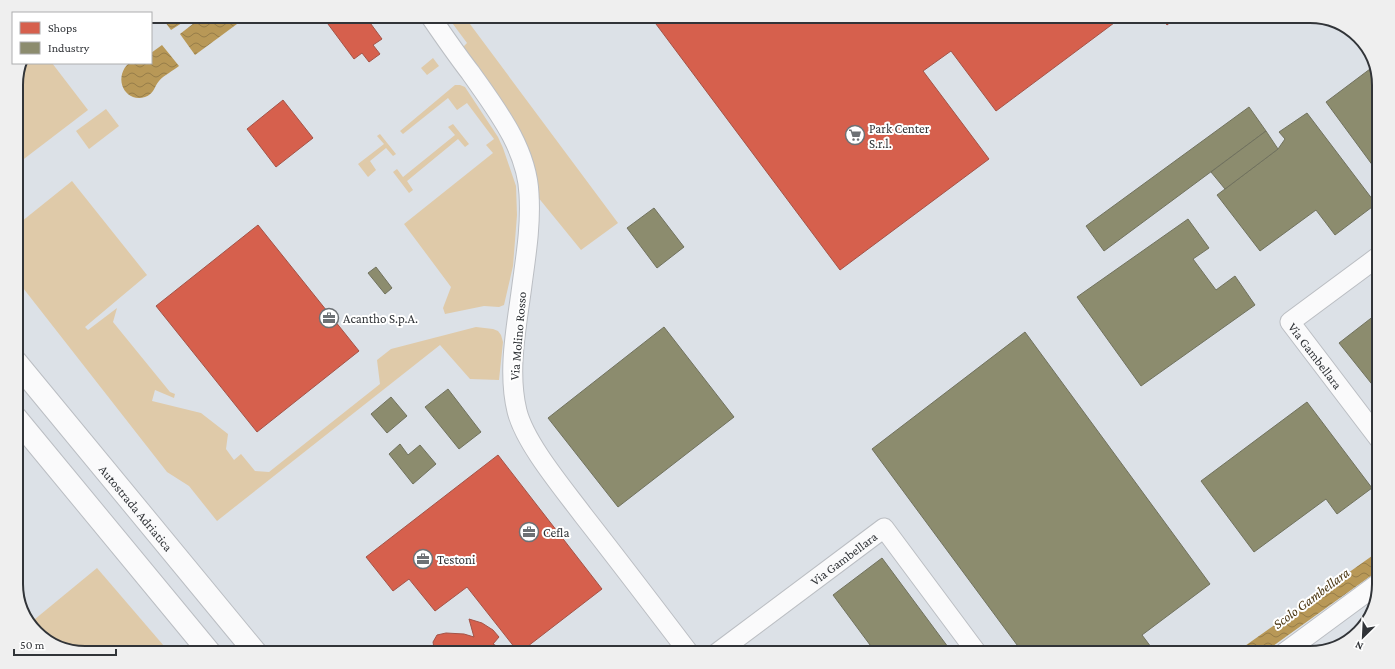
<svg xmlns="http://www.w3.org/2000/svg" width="1395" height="669" font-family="'Crimson Pro',serif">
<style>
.grass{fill:#dfcaa9}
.water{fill:url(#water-waves)}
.shops{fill:#d6604d;stroke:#a45347}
.industry{fill:#8c8c6e;stroke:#71725e}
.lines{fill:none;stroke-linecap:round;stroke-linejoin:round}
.minor-casing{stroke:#bbbec3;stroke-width:21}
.highway-casing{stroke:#bbbec3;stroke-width:24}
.minor{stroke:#fafafb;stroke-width:19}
.highway{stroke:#fafafb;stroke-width:22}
.labels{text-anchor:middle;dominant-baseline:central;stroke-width:4;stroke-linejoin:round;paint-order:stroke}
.poi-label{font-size:13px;fill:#313438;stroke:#fff;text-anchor:start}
.street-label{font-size:13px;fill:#313438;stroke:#fff}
.water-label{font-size:14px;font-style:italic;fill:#4a3510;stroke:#fff}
.rim{fill:none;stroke:#313438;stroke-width:2}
</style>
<defs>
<pattern id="water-waves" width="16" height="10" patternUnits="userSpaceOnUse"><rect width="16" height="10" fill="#b89857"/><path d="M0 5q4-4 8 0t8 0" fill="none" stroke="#967d49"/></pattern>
</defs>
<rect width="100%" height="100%" fill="#dce1e7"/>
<g class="grass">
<polygon points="447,16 464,16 618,223 581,250 537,196 462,48 467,43"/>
<polygon points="433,58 439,66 427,75 421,68"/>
<polygon points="24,63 52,63 88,110 16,165 16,81"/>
<polygon points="455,85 460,85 465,87 498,137 503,148 516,186 517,215 513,266 504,305 499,307 484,306 445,314 443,308 451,287 404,224 493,153 486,145 494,139 467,103 457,110 448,98 403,134 400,131"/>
<polygon points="106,109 119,126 89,149 76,131"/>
<polygon points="453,124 469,144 465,147 458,139 407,181 413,190 409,193 393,172 397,169 403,177 455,135 448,127"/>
<polygon points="380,134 396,154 393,156 386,148 370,161 376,170 368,177 358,164 384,144 377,136"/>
<polygon points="72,181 147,275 85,327 88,330 117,308 113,322 170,392 175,394 174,398 155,390 152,401 201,413 228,434 226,449 234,460 241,454 255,471 269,472 380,384 377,360 391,349 476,327 493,329 498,331 501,335 503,342 499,380 470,379 440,345 217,521 189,486 167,472 16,279 16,226"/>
<polygon points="97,568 170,653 85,653 55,646 29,624"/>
</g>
<g class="water">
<polygon points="174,16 182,16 185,21 171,30 165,22"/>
<polygon points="203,16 231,16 237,24 195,55 180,34"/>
<path d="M162,45L179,66C173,71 164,75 159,81C154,87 154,94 145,97C124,103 113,77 129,63H151V53Z"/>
<polygon points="1379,551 1379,570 1273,646 1264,653 1235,653"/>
</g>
<g class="shops">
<polygon points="322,16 365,16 382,39 373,45 380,54 369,62 362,53 354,59"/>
<polygon points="650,16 1115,16 1118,20 996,111 951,51 923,71 989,159 840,270"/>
<polygon points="1160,16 1178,16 1167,25"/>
<polygon points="283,100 313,138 276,167 247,129"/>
<polygon points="258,225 359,351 257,432 156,306"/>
<polygon points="498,455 602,589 519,653 467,587 435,611 409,579 393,591 366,557"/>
<polygon points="469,619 482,623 493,630 499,637 493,644 509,653 438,653 434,648 433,642 437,635 446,633 464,634 474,637"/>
</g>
<g class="industry">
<polygon points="1374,66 1379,81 1379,174 1326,102"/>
<polygon points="1249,107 1266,131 1104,251 1086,226"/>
<polygon points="1307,113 1376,204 1335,235 1316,210 1260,251 1217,195 1278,149 1285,139 1279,132"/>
<polygon points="1266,131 1278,149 1225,189 1211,172"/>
<polygon points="654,208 684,247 657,268 627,228"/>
<polygon points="1188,219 1209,248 1193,259 1216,290 1235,276 1255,305 1141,386 1077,297"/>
<polygon points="376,267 392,288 385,294 368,273"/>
<polygon points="1379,312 1379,393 1339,343"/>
<polygon points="664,327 734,417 618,507 548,418"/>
<polygon points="1025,332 1210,584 1142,635 1151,647 1144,653 1023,653 872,449"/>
<polygon points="448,389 481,432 459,449 425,407"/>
<polygon points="391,397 407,416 387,433 371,414"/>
<polygon points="1307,402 1372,488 1337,514 1326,499 1254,552 1201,481"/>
<polygon points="400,444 408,455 420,445 436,464 413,484 389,454"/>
<polygon points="882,558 948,647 939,653 876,653 833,595"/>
</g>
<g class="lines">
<g class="minor-casing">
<g id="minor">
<path d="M430,16C443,35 456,54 470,72C496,109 527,148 529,194C531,225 526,255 522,285C517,325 507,370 517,411C525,443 562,487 583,515C619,561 654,607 689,653"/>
<path id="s1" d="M1379,256L1290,322L1379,439"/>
<path id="s2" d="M717,653L884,528L977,653"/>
<polyline points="1284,653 1379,583"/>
</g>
</g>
<g class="highway-casing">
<g id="highway">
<path id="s3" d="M16,362L256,653"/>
<polyline points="16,418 210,653"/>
</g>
</g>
<use href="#minor" class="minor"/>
<use href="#highway" class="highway"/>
</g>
<defs>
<g id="supermarket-ring" transform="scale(1)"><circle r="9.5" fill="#fff" stroke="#6d7175" stroke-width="1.5"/><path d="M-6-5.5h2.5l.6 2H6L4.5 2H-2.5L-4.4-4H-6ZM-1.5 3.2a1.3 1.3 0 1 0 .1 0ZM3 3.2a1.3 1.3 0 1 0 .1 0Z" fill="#6d7175"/></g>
<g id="office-ring" transform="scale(1)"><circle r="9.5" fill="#fff" stroke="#6d7175" stroke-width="1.5"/><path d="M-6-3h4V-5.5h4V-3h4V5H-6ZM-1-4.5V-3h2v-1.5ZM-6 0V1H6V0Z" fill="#6d7175"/></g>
</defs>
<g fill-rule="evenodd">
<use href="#supermarket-ring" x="855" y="135"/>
<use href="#office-ring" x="329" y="318"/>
<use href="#office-ring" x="529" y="532"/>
<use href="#office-ring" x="423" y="559"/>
</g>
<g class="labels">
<g class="poi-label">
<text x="869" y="128">Park Center<tspan x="869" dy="15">S.r.l.</tspan></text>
<text x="343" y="318">Acantho S.p.A.</text>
<text x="543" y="532">Cefla</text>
<text x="437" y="559">Testoni</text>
</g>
<g class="street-label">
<text transform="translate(518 336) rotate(-85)">Via Molino Rosso</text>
<text stroke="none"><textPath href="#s1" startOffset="153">Via Gambellara</textPath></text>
<text stroke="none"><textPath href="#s3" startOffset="189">Autostrada Adriatica</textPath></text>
<text stroke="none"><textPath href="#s2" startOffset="158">Via Gambellara</textPath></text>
</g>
<g class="water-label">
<text transform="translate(1311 598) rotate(-37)">Scolo Gambellara</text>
</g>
</g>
<path d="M0 0H1395V669H0ZM85 23H1310A62 62 0 0 1 1372 85V584A62 62 0 0 1 1310 646H85A62 62 0 0 1 23 584V85A62 62 0 0 1 85 23Z" fill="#efefef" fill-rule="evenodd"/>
<path class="rim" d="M85 23H1310A62 62 0 0 1 1372 85V584A62 62 0 0 1 1310 646H85A62 62 0 0 1 23 584V85A62 62 0 0 1 85 23Z"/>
<rect x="12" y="12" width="140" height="52" fill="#ffffff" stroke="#adaeaf"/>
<rect x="20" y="22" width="20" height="12" fill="#d6604d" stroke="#adaeaf"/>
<text x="48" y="32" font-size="12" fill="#313438">Shops</text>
<rect x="20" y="42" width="20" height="12" fill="#8c8c6e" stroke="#adaeaf"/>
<text x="48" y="52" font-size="12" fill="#313438">Industry</text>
<g transform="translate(1363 637) rotate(204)" stroke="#ffffff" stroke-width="3" paint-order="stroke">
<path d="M0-3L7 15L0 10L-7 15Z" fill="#313438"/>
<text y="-6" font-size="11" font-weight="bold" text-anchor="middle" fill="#313438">N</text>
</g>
<path d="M14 649v6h102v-6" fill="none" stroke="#313438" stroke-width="2"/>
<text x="20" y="649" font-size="12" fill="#313438" stroke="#ffffff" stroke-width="3" paint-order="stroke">50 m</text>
</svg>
